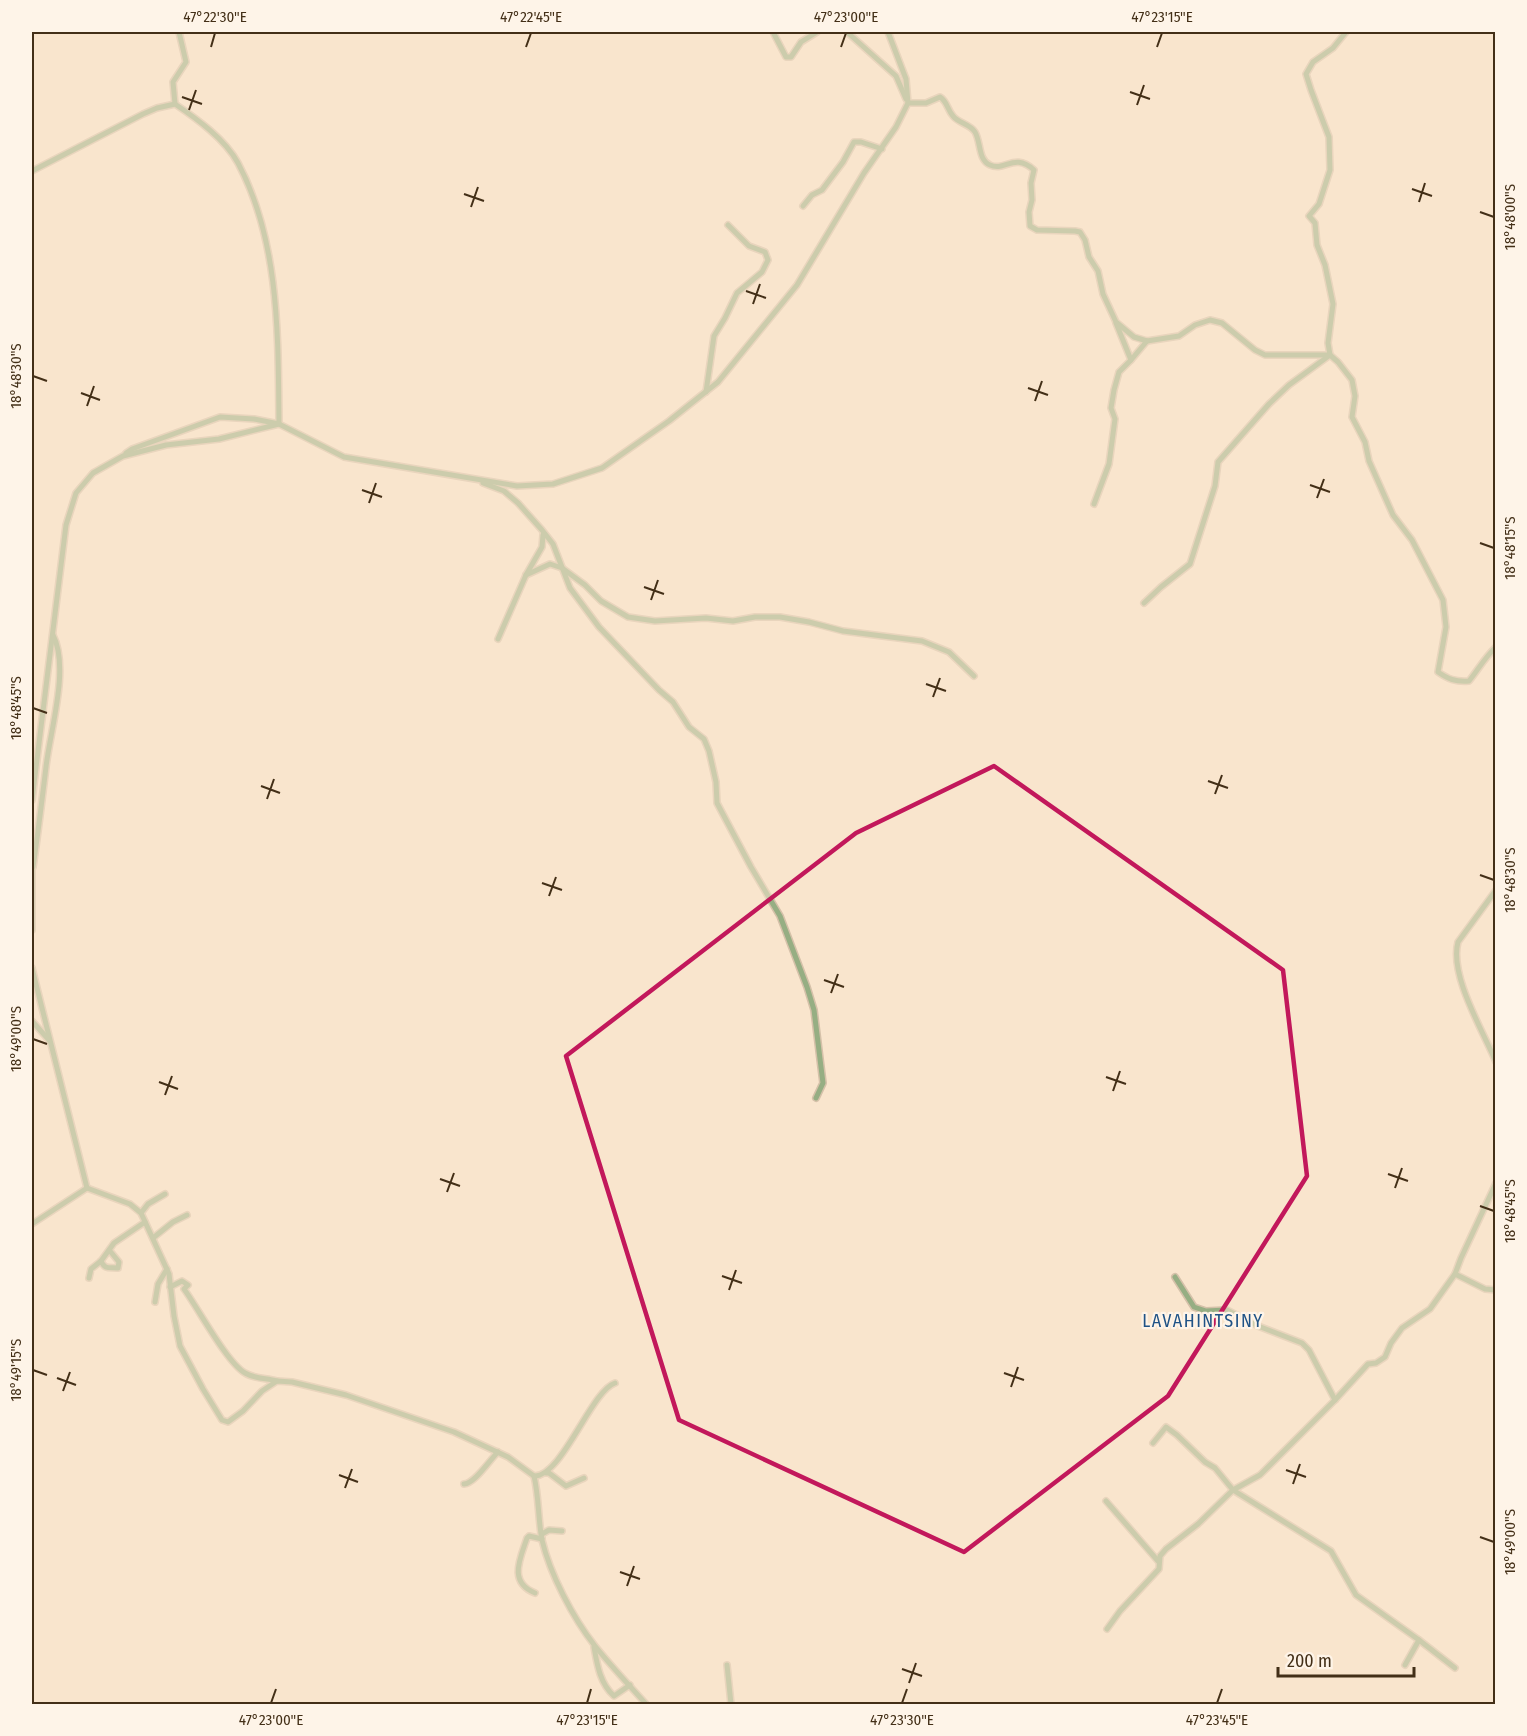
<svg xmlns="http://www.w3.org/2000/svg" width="1527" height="1736" font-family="'Fira Sans Condensed',sans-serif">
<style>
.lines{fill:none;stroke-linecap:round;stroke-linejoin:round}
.minor-casing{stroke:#d5c1a9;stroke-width:8}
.minor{stroke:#96ae83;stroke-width:5}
.marked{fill:none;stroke:#c2185b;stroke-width:4.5;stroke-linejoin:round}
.ticks{fill:none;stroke:#432f17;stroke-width:2}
.labels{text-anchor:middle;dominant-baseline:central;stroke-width:4.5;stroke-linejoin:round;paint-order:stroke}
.quarter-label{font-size:18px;letter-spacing:1.5px;fill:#205386;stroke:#fef4e8}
.neatline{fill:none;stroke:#432f17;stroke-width:2}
.ticks-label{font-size:15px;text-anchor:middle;fill:#432f17}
</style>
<rect width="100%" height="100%" fill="#f9e5cd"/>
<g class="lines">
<g class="minor-casing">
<g id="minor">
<polyline points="773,32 786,57 791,57 801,42 817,32"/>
<polyline points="847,32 896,76 906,99"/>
<path d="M908,103H926L940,97C947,101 947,109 953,116C958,123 970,124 975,132C981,142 978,160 990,165C1005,172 1014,152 1034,170L1031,183L1032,200L1029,212L1030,226L1037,230L1075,231L1080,232L1085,240L1089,257L1098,271L1103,294L1116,322L1134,337L1147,341L1179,336L1195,325L1210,320L1222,323L1255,350L1265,355H1330L1338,362L1352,380L1355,396L1352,417L1365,442L1369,461L1393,515L1412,540L1443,600L1446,627L1438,672C1448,679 1455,682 1469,681C1478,670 1485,657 1496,647"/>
<polyline points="175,104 173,82 186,62 179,32"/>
<path d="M32,171L143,114L157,108L175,104C197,119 225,139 238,163C280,242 278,337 279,424L254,419L220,417L132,449L126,453"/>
<polyline points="803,206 812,195 822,190 843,162 854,142 861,142 882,149"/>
<polyline points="1131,360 1147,341"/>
<polyline points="706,392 714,336 725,318 737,293 762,272 768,260 765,252 749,246 728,225"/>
<polyline points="483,483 504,491 518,503 542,530 553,544 570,588 599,627 659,690 673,702 689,727 704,739 709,751 716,782 717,803 751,867 780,916 807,987 814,1010 821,1067 823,1083 816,1098"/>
<polyline points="1094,504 1109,464 1115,419 1111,408 1114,390 1119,372 1131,360 1116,323"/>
<polyline points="526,575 550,564 562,568 585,585 601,601 628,617 655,621 706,618 733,621 755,617 780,617 809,622 843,631 922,641 949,652 974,676"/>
<polyline points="1144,603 1161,587 1190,564 1215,486 1218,462 1269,404 1289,385 1330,355 1328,343 1333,304 1325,265 1317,245 1315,223 1309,216 1319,204 1330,170 1329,137 1311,90 1306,74 1313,62 1333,48 1346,32"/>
<polyline points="498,639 526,575 542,547 543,535"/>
<polyline points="32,800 66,525 76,493 93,473 123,456 166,445 219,439 279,424 344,457 517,486 553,484 602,468 669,421 718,382 797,285 864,173 896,127 908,103 906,79 888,32"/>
<path d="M33,867C38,834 42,800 46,767C50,731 70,668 53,635"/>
<path d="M1496,890L1458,942C1449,975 1483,1031 1496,1062"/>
<polyline points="32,930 32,865"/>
<polyline points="32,968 87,1188"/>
<polyline points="32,1021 49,1040"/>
<path d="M87,1188L130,1204L141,1213L169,1274L174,1316L180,1346L203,1389L222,1420L228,1422L243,1411L262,1391L277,1381L292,1382L346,1395L454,1432L508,1457L534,1476C539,1497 538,1519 542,1540C550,1574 573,1618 595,1646C611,1666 629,1685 646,1704"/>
<polyline points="141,1213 148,1204 165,1194"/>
<polyline points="32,1224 87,1188"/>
<polyline points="153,1238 173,1222 187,1215"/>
<path d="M101,1261C105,1270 109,1267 118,1268L119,1262L110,1251"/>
<polyline points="1455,1274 1461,1258 1496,1183"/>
<polyline points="1175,1277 1194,1307 1206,1311 1227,1310 1258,1326 1302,1343 1309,1350 1335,1400"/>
<polyline points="89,1278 91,1269 101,1261 114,1243 145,1222"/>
<path d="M170,1287L182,1281L188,1285L184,1289C198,1308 227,1363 245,1373C255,1379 266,1378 277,1381"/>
<polyline points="155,1302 158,1284 167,1269"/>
<polyline points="1153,1443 1166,1427 1177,1435 1205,1462 1215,1468 1233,1490 1331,1551 1356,1595 1419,1640 1405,1665"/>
<polyline points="546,1473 549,1473 566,1486 584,1478"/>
<path d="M534,1476C562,1477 591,1391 615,1383"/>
<path d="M464,1484C475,1483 488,1462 498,1452"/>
<polyline points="1106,1501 1158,1561"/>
<polyline points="542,1534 549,1530 562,1531"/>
<path d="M535,1593C508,1582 520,1559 527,1538L529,1536L542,1539"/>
<polyline points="1107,1629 1120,1611 1159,1569 1160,1556 1166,1549 1198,1524 1233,1490 1260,1475 1335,1400 1368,1364 1376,1363 1385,1357 1391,1343 1402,1328 1430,1309 1455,1274 1485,1289 1496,1290"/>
<polyline points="1419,1640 1455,1668"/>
<path d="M594,1647C597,1664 600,1684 614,1696L630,1685"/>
<polyline points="727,1665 731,1704"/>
</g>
</g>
<use href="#minor" class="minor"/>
</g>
<path d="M0 0H1527V1736H0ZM994,766L1283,970L1307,1176L1168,1396L964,1552L679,1420L566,1056L856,833Z" fill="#f9e5cd" fill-opacity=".55" fill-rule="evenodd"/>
<path class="marked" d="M994,766L1283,970L1307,1176L1168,1396L964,1552L679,1420L566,1056L856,833Z"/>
<path class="ticks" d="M211,47L215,33M526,47L531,33M841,47L846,33M1157,47L1162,33M1130,92L1150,99M182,97L202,104M1137,105L1144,85M189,110L196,90M1412,189L1432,196M464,194L484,201M1419,202L1425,183M471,207L478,187M1480,212L1494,217M746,291L766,298M753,304L760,284M33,376L47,381M1028,388L1048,395M81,393L100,400M1035,401L1042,381M87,406L94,386M1310,485L1330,492M362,490L382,497M1317,498L1324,479M369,503L376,483M1480,543L1494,548M644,587L664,594M651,600L658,580M926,684L946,691M933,697L940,678M33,708L47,713M1208,781L1228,788M261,786L280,793M1215,794L1222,775M267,799L274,779M1480,875L1494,880M542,883L562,890M549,896L556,877M824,980L844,987M831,993L838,974M33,1039L47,1044M1106,1077L1126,1084M159,1082L178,1089M1113,1091L1120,1071M165,1095L172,1076M1388,1174L1408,1181M440,1179L460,1186M1395,1188L1402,1168M447,1192L454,1173M1480,1206L1494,1211M722,1276L742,1283M729,1290L736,1270M33,1370L47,1375M1004,1373L1024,1380M57,1378L76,1385M1011,1387L1018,1367M63,1391L70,1372M1286,1470L1306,1477M339,1475L358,1482M1293,1484L1300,1464M345,1488L352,1469M1480,1537L1494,1542M620,1572L640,1579M627,1586L634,1566M902,1669L922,1676M909,1683L916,1663M271,1703L276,1689M587,1703L591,1689M902,1703L907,1689M1217,1703L1222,1689"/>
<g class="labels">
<g class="quarter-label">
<text x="1203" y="1321">LAVAHINTSINY</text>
</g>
</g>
<rect width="1527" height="1736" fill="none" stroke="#fef4e8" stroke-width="66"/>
<path d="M1278 1667v9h136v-9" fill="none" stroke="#432f17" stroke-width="3"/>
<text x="1287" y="1667" font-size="18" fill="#432f17" stroke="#fef4e8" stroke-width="4.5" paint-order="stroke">200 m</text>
<rect x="33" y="33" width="1461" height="1670" class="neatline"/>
<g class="ticks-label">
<text x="215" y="22">47°22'30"E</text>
<text x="531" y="22">47°22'45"E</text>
<text x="846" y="22">47°23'00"E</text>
<text x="1162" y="22">47°23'15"E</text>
<text transform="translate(1510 217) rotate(-90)" y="5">18°48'00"S</text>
<text transform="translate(16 376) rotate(-90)" y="5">18°48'30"S</text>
<text transform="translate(1510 548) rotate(-90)" y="5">18°48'15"S</text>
<text transform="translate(16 708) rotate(-90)" y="5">18°48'45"S</text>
<text transform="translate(1510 880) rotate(-90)" y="5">18°48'30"S</text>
<text transform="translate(16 1039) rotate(-90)" y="5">18°49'00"S</text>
<text transform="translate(1510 1211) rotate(-90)" y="5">18°48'45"S</text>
<text transform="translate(16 1370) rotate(-90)" y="5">18°49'15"S</text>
<text transform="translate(1510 1542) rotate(-90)" y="5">18°49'00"S</text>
<text x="271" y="1725">47°23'00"E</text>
<text x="587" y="1725">47°23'15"E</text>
<text x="902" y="1725">47°23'30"E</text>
<text x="1217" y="1725">47°23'45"E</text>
</g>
</svg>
